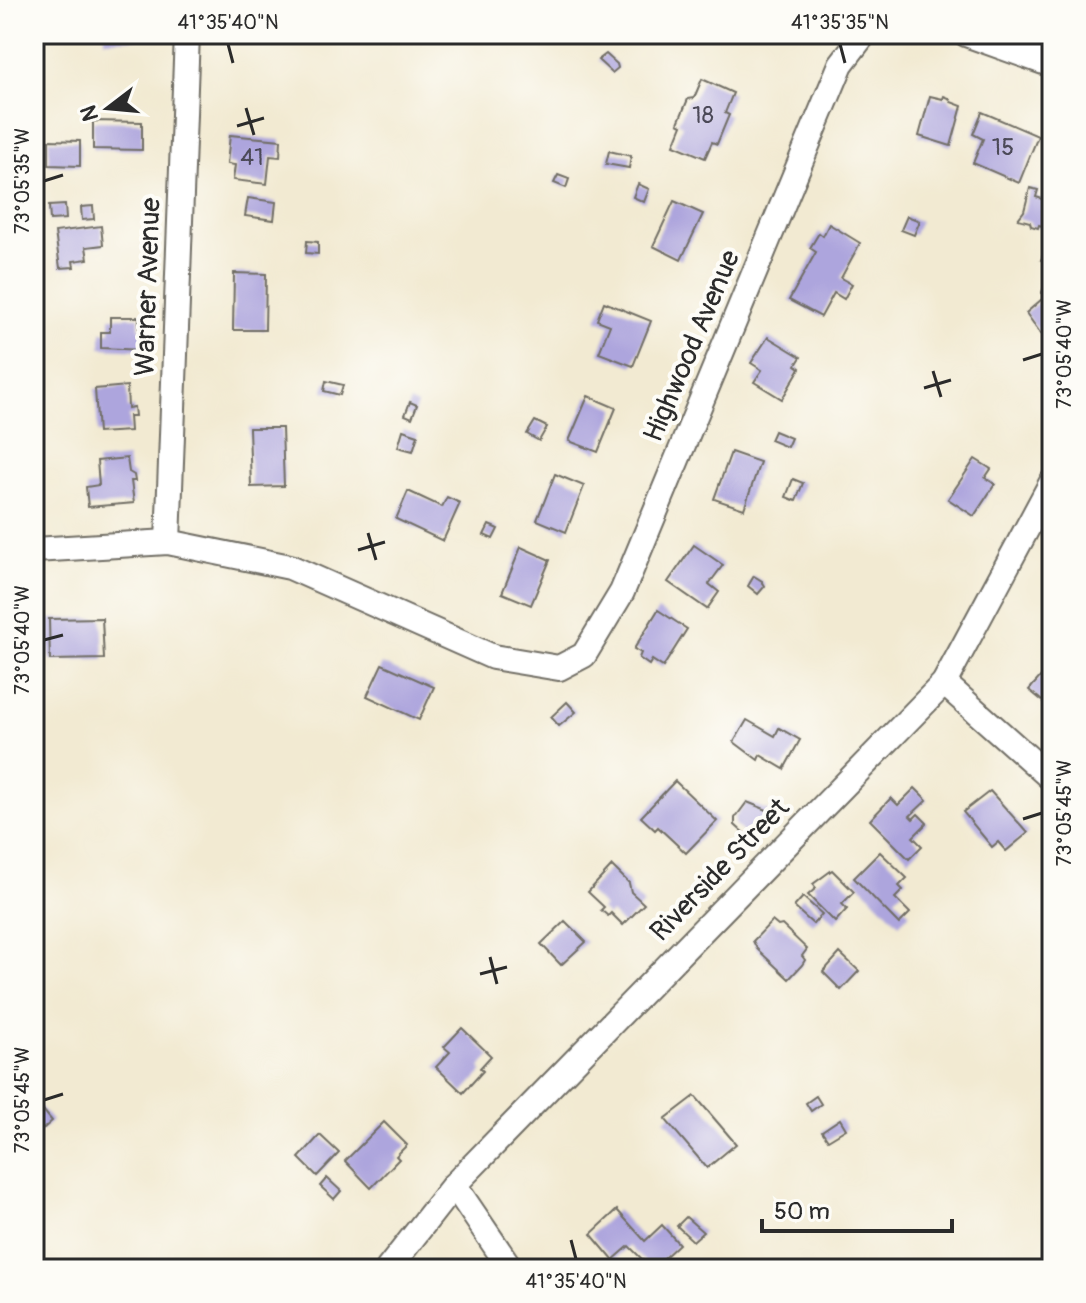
<svg xmlns="http://www.w3.org/2000/svg" width="1086" height="1303" font-family="Pangolin,sans-serif">
<style>
.building{fill:#ada5dd}
.lines{fill:none;stroke-linecap:round;stroke-linejoin:round}
.minor-casing{stroke:#716e65;stroke-width:28}
.minor{stroke:#fff;stroke-width:24}
.ticks{fill:none;stroke:#2b2b2b;stroke-width:3}
.labels{text-anchor:middle;dominant-baseline:central;stroke-width:8;stroke-linejoin:round;paint-order:stroke}
.number-label{font-size:24px;fill:#4c4a58}
.street-label{font-size:28px;fill:#2b2b2b;stroke:#fdfcf7}
.neatline{fill:none;stroke:#2b2b2b;stroke-width:3}
.ticks-label{font-size:20px;text-anchor:middle;fill:#2b2b2b}
</style>
<rect width="100%" height="100%" fill="#fdfcf7"/>
<filter id="ink" filterUnits="userSpaceOnUse"><feTurbulence type="fractalNoise" baseFrequency=".0125" numOctaves="2"/><feDisplacementMap in="SourceGraphic" scale="16" xChannelSelector="R" yChannelSelector="G"/><feConvolveMatrix kernelMatrix="1 2 1 2 8 2 1 2 1" color-interpolation-filters="sRGB"/></filter>
<filter id="wash" filterUnits="userSpaceOnUse"><feTurbulence type="fractalNoise" baseFrequency=".006" numOctaves="4" result="noise"/><feDisplacementMap in="SourceGraphic" scale="32" xChannelSelector="R" yChannelSelector="G"/><feGaussianBlur stdDeviation="1.8" result="paint"/><feColorMatrix in="noise" values="0 0 0 0 0 0 0 0 0 0 0 0 0 0 0 0 0 1.4 0 .05"/><feComposite in="paint" operator="in"/></filter>
<g filter="url(#wash)">
<rect width="100%" height="100%" fill="#f2ead2"/>
<g id="blocks">
<g class="building">
<polygon points="104,34 137,34 137,39 104,40"/>
<polygon points="1030,34 1052,34 1052,46"/>
<polygon points="606,54 617,64 618,68 612,73 598,60"/>
<polygon points="702,79 733,93 725,113 729,115 717,144 712,142 705,158 674,145 682,125 678,123 688,99 694,98"/>
<polygon points="930,96 943,99 944,96 949,98 951,102 962,106 951,146 919,136"/>
<polygon points="982,112 1038,136 1019,183 973,163 983,139 973,134"/>
<polygon points="93,121 142,122 142,150 93,149"/>
<polygon points="230,135 281,140 280,157 270,156 267,184 233,180 235,165 227,164"/>
<polygon points="49,140 80,141 80,166 49,165"/>
<polygon points="609,151 631,156 629,168 606,164"/>
<polygon points="558,175 569,179 566,188 554,183"/>
<polygon points="638,184 649,189 644,202 633,197"/>
<polygon points="1030,188 1038,190 1036,197 1049,201 1044,217 1052,219 1050,228 1039,225 1038,228 1031,226 1030,222 1018,219 1024,211"/>
<polygon points="248,198 276,202 274,220 245,216"/>
<polygon points="674,201 703,214 681,260 653,246"/>
<polygon points="65,205 66,219 50,220 49,206"/>
<polygon points="93,206 94,219 82,220 81,207"/>
<polygon points="907,216 920,221 914,235 901,230"/>
<polygon points="829,224 860,243 841,278 852,284 844,299 834,293 821,317 789,300 816,252 810,248 819,233 823,236"/>
<polygon points="101,226 103,245 86,247 88,259 73,261 74,267 60,268 55,232"/>
<polygon points="1052,235 1052,264 1041,260"/>
<polygon points="307,241 318,242 318,254 306,253"/>
<polygon points="1052,270 1052,328 1041,334 1026,313 1042,299 1042,292"/>
<polygon points="234,273 266,274 265,330 233,330"/>
<polygon points="604,302 651,321 633,366 599,353 610,325 597,320"/>
<polygon points="110,317 139,317 139,328 142,328 143,350 101,348 101,332 110,332"/>
<polygon points="768,337 801,357 796,365 800,368 782,399 754,382 762,370 751,363"/>
<polygon points="326,381 343,385 340,395 324,391"/>
<polygon points="127,386 128,408 134,407 135,416 129,416 130,431 98,433 95,389"/>
<polygon points="588,396 616,408 598,452 569,441"/>
<polygon points="410,402 417,405 412,418 405,415"/>
<polygon points="535,421 547,427 539,441 527,434"/>
<polygon points="249,428 282,428 284,486 251,487"/>
<polygon points="403,430 418,435 413,451 398,447"/>
<polygon points="774,431 791,438 787,447 770,440"/>
<polygon points="731,452 760,462 744,509 714,499"/>
<polygon points="127,458 129,472 134,475 135,481 131,481 134,503 88,507 86,487 99,485 97,461"/>
<polygon points="975,459 991,469 985,478 995,484 974,516 948,499"/>
<polygon points="555,474 584,486 566,532 537,520"/>
<polygon points="793,479 803,483 796,501 786,497"/>
<polygon points="408,491 442,507 447,497 460,503 443,541 396,519"/>
<polygon points="489,525 498,529 493,539 484,535"/>
<polygon points="694,545 723,565 709,584 719,592 707,609 668,582"/>
<polygon points="521,547 550,560 531,605 502,593"/>
<polygon points="754,576 762,581 765,586 758,594 748,586"/>
<polygon points="658,610 687,629 663,667 652,660 649,665 639,658 641,653 634,649"/>
<polygon points="102,618 104,659 50,660 49,619"/>
<polygon points="382,664 434,687 419,720 367,696"/>
<polygon points="1049,667 1052,669 1052,709 1029,690"/>
<polygon points="567,702 576,712 559,726 551,717"/>
<polygon points="747,720 775,736 779,728 800,740 784,769 760,755 758,760 734,742"/>
<polygon points="675,781 717,821 686,853 658,827 655,830 641,817"/>
<polygon points="915,788 927,800 910,816 913,819 918,814 927,823 913,837 922,846 909,859 870,820 891,798 898,805"/>
<polygon points="990,791 1028,833 1006,851 998,842 992,847 963,812"/>
<polygon points="747,802 777,814 756,834 750,831 746,835 735,825 735,818"/>
<polygon points="880,852 907,878 899,886 903,890 895,898 910,913 899,924 854,878"/>
<polygon points="612,866 629,883 631,892 644,904 623,925 611,913 608,916 601,910 604,907 588,892"/>
<polygon points="832,870 854,892 842,904 847,909 835,922 808,895 816,888 813,884"/>
<polygon points="803,897 822,914 813,924 794,907"/>
<polygon points="565,921 586,942 561,965 541,944"/>
<polygon points="772,921 778,926 782,925 807,949 802,956 805,960 802,965 789,979 757,949 753,941"/>
<polygon points="840,953 859,971 841,990 823,972"/>
<polygon points="462,1028 491,1056 480,1068 483,1071 463,1093 436,1067 450,1052 444,1047"/>
<polygon points="695,1096 736,1144 707,1168 665,1119"/>
<polygon points="816,1096 821,1104 811,1111 806,1103"/>
<polygon points="34,1099 52,1121 34,1137"/>
<polygon points="840,1119 846,1129 828,1140 822,1131"/>
<polygon points="384,1122 407,1145 396,1156 399,1159 371,1188 345,1161"/>
<polygon points="320,1135 339,1153 317,1176 299,1158"/>
<polygon points="327,1178 341,1191 334,1199 320,1186"/>
<polygon points="617,1210 645,1241 662,1225 679,1244 652,1269 629,1246 613,1260 591,1234"/>
<polygon points="686,1217 703,1232 693,1241 677,1226"/>
</g>
</g>
</g>
<g filter="url(#ink)">
<use href="#blocks" fill-opacity="0" stroke="#716e65" stroke-width="2"/>
<g class="lines">
<g class="minor-casing">
<g id="minor">
<polyline points="966,34 1052,65"/>
<polyline points="168,542 187,34"/>
<polyline points="34,550 168,542 290,567 493,657 559,668 584,655 622,592 841,64 864,34"/>
<polyline points="944,683 1052,779"/>
<polyline points="454,1185 511,1269"/>
<polyline points="388,1269 454,1185 944,683 1052,482"/>
</g>
</g>
<use href="#minor" class="minor"/>
</g>
</g>
<path class="ticks" d="M228,44L233,63M840,44L845,63M246,108L254,135M237,126L264,118M44,181L63,175M1023,360L1042,354M933,371L941,397M924,388L951,380M368,533L376,560M358,550L385,542M44,640L63,635M1023,819L1042,813M490,957L497,984M480,974L507,967M44,1100L63,1094M571,1240L576,1259"/>
<g class="labels">
<g class="number-label">
<text x="703" y="115">18</text>
<text x="1003" y="147">15</text>
<text x="252" y="157">41</text>
</g>
<g class="street-label">
<text transform="translate(148 287) rotate(-88)">Warner Avenue</text>
<text transform="translate(692 346) rotate(-67)">Highwood Avenue</text>
<text transform="translate(720 870) rotate(-46)">Riverside Street</text>
</g>
</g>
<rect width="1086" height="1303" fill="none" stroke="#fdfcf7" stroke-width="88"/>
<g transform="translate(108 108) rotate(254)" stroke="#fdfcf7" stroke-width="6" paint-order="stroke">
<path d="M0-6L14 30L0 20L-14 30Z" fill="#2b2b2b"/>
<text y="-12" font-size="22" font-weight="bold" text-anchor="middle" fill="#2b2b2b">N</text>
</g>
<path d="M762 1219v12h190v-12" fill="none" stroke="#2b2b2b" stroke-width="4"/>
<text x="774" y="1219" font-size="24" fill="#2b2b2b" stroke="#fdfcf7" stroke-width="6" paint-order="stroke">50 m</text>
<rect x="44" y="44" width="998" height="1215" class="neatline"/>
<g class="ticks-label">
<text x="228" y="29">41°35'40"N</text>
<text x="840" y="29">41°35'35"N</text>
<text transform="translate(22 181) rotate(-90)" y="7">73°05'35"W</text>
<text transform="translate(1064 354) rotate(-90)" y="7">73°05'40"W</text>
<text transform="translate(22 640) rotate(-90)" y="7">73°05'40"W</text>
<text transform="translate(1064 813) rotate(-90)" y="7">73°05'45"W</text>
<text transform="translate(22 1100) rotate(-90)" y="7">73°05'45"W</text>
<text x="576" y="1288">41°35'40"N</text>
</g>
</svg>
